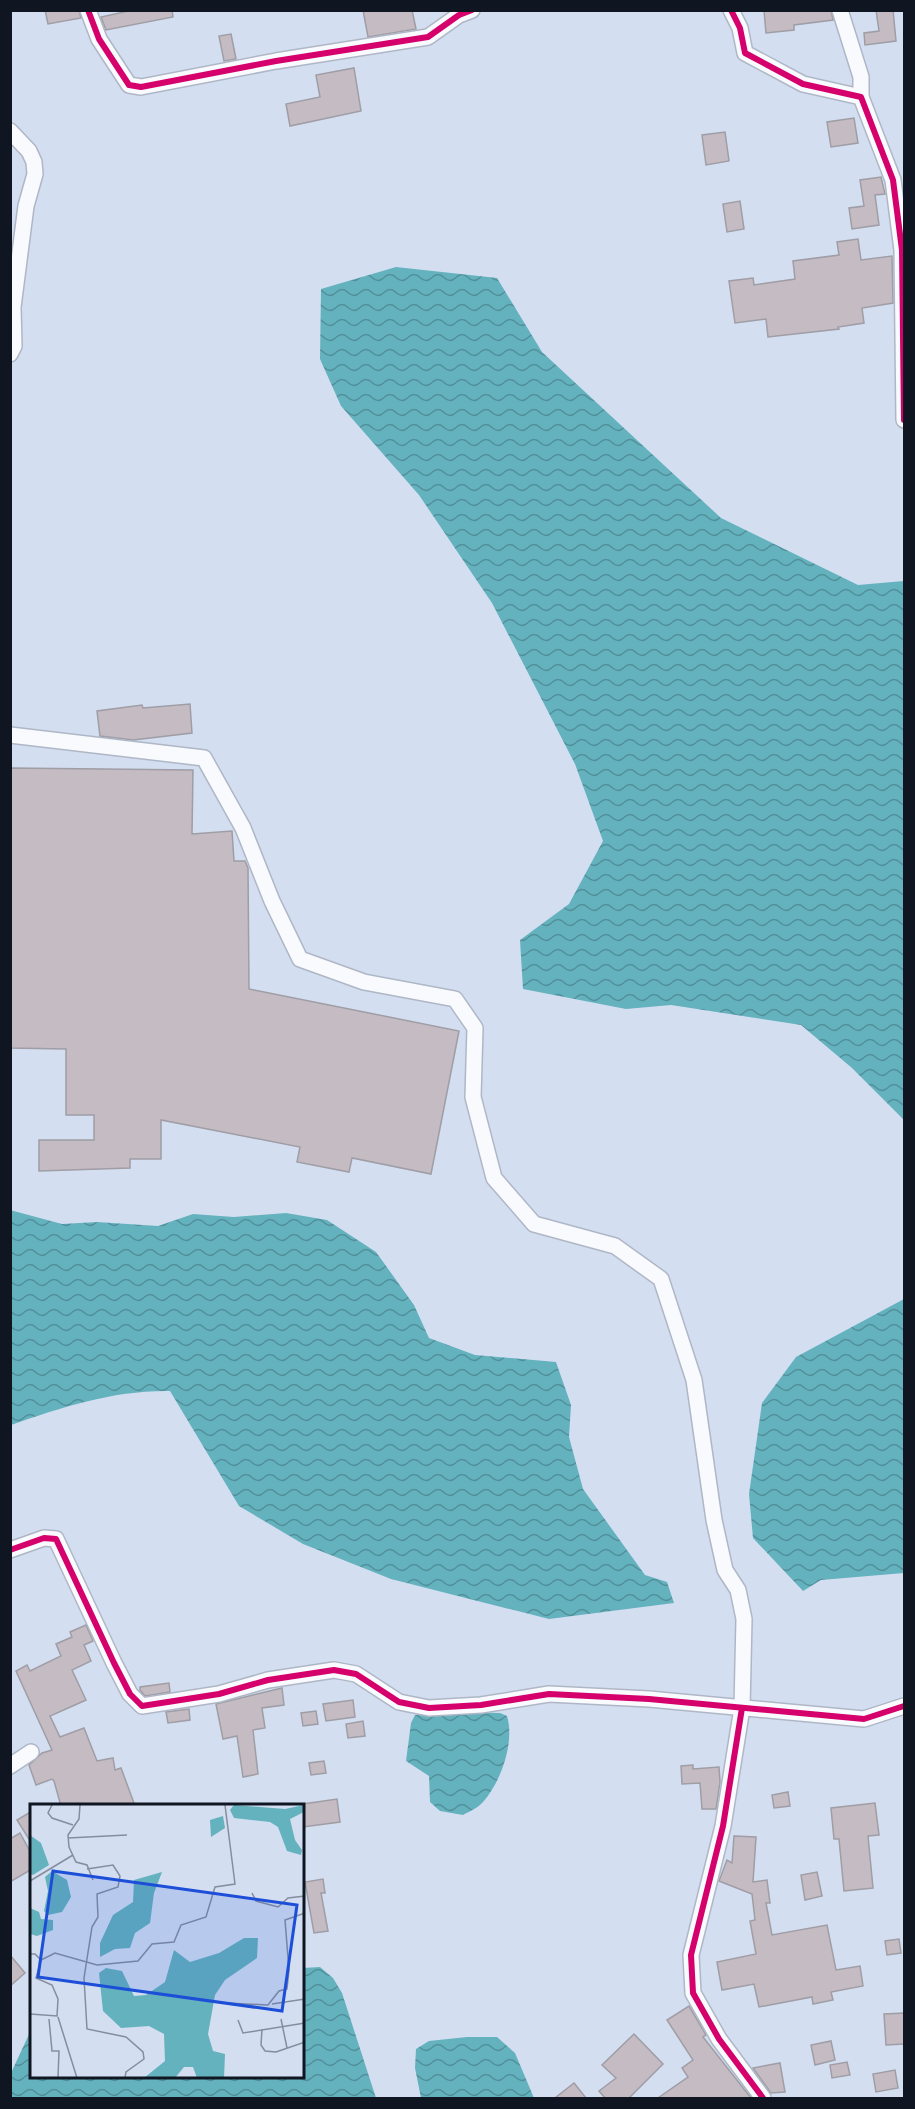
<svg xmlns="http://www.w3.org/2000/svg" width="915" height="2109" font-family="Mulish,sans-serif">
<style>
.water{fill:url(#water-waves)}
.building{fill:#c5bbc3;stroke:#9f9da5;stroke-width:1.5}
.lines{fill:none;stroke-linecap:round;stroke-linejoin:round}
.minor-casing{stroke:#afb7c6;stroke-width:18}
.minor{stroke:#f8fafd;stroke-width:15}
.cycleway-casing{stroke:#f8fafe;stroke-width:10}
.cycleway{stroke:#d6006c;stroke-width:6}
.inset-road{fill:none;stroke:#858e9e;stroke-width:1.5}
.view{fill:#1d4ed8;fill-opacity:0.15;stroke:#1d4ed8;stroke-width:3}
.inset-edge{fill:none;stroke:#0f1622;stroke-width:3}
</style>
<defs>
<pattern id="water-waves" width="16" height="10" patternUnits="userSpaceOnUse" patternTransform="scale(1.5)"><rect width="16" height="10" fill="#64b2be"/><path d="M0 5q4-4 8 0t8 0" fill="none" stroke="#51909a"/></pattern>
</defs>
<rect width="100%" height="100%" fill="#d3def1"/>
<g class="water">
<polygon points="396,267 497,278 542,352 721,518 858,585 904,581 904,1120 852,1068 801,1025 671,1005 626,1009 523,989 520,940 569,904 603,841 575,764 492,603 419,495 341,406 320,359 321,289"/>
<path d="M10,1210L62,1224L97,1222L158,1226L193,1214L234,1217L286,1213L327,1220L376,1252L414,1305L429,1338L475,1355L556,1362L571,1405L569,1437L583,1489L645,1575L667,1582L674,1603L549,1619L391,1579L303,1544L239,1506L170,1391C115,1390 62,1407 11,1425Z"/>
<polygon points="904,1299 904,1573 821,1580 803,1591 753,1538 749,1494 762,1403 796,1357"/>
<path d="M448,1712L500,1713L507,1716C515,1742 501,1782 483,1802C478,1808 470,1811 463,1815L440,1811L430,1802L429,1776L406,1761L411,1723L415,1715Z"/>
<polygon points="320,1967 333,1978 342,1993 376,2098 11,2098 11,2073 31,2030 32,2078 303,2078 303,1968"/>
<polygon points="467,2037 497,2037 515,2053 534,2098 421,2098 415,2068 416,2049 429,2041"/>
</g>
<g class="building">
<polygon points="45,10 79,10 81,18 48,24"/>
<polygon points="133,10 172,10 173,17 106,30 101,17"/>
<polygon points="363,10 412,10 416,29 368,37"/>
<polygon points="764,10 831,10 833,20 794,25 794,30 766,33"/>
<polygon points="876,10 893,10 896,41 865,45 864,33 879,31"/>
<polygon points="231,34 236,59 224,61 219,36"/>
<polygon points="354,68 361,111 290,126 286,104 320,97 316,75"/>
<polygon points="854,118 858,143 831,147 827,122"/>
<polygon points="725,132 729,161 706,165 702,135"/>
<polygon points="881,177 885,194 875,195 879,225 852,229 849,208 864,206 860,180"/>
<polygon points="740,201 744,229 727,232 723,204"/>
<polygon points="858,239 861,260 892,256 893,303 862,308 864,323 838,327 839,329 768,337 766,319 735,323 729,281 753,278 754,285 795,279 793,261 839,255 837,242"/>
<polygon points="190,704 192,733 133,740 100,736 97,711 142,705 143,708"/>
<polygon points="10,768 193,770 192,834 232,831 234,861 245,861 248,868 249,989 459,1031 431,1174 352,1158 349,1172 297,1162 300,1147 161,1120 161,1159 130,1159 130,1168 39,1171 39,1140 94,1140 94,1115 66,1115 66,1049 10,1048"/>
<polygon points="86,1625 93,1641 84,1645 91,1661 72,1670 86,1700 50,1716 60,1737 84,1728 97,1761 113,1758 115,1770 121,1768 134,1803 126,1806 61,1806 54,1781 52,1779 36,1785 29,1765 42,1753 52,1750 16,1671 27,1665 30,1671 61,1656 56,1644 72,1637 70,1632"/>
<polygon points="169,1683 170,1692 145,1696 140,1690 140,1687"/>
<polygon points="282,1688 284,1705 262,1708 265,1728 253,1730 258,1774 243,1777 237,1736 223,1739 216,1704"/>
<polygon points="353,1700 355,1717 326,1721 323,1704"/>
<polygon points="189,1709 190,1720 168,1723 166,1712"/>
<polygon points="316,1711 318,1724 303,1726 301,1713"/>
<polygon points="363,1721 365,1736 348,1738 346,1724"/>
<polygon points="324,1761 326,1773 311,1775 309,1763"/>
<polygon points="693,1765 693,1769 719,1767 720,1782 716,1809 702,1809 700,1783 682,1784 681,1766"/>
<polygon points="788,1792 790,1806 774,1808 772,1795"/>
<polygon points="337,1799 340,1822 303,1827 303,1804"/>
<polygon points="875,1803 879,1835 868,1836 873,1888 844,1891 839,1839 834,1839 831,1808"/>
<polygon points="32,1811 32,1844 17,1820"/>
<polygon points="20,1833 32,1855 32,1869 10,1882 10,1839"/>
<polygon points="734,1836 756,1837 753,1882 767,1880 770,1903 766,1903 772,1935 827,1925 836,1970 860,1966 863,1986 831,1992 833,2000 813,2004 812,1997 759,2007 754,1984 722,1990 717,1962 756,1954 750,1921 755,1920 752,1894 719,1881 727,1860 732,1863"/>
<polygon points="817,1872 822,1896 805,1900 801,1875"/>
<polygon points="323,1879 325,1893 321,1893 328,1931 314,1933 305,1882"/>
<polygon points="899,1939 901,1953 887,1955 885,1941"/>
<polygon points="10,1955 25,1973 10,1986"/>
<polygon points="689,2006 706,2035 703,2037 751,2098 658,2098 688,2077 682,2068 693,2060 667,2020"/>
<polygon points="904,2013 904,2044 886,2045 884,2014"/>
<polygon points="634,2034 663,2064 629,2098 605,2098 599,2091 616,2078 602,2065"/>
<polygon points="831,2041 835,2060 815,2065 811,2045"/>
<polygon points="847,2062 850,2075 832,2078 830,2065"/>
<polygon points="780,2063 785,2092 771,2093 753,2068"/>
<polygon points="895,2070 898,2088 876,2092 873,2074"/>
<polygon points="574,2083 586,2098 555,2098"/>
</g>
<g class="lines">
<g class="minor-casing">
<g id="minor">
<polyline points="88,10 99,39 129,85 141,87 276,61 428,37 459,15 472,10"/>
<polyline points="731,10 740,28 745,53 803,84 861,97 893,180 902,250 904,420"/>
<polyline points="840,10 861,77 861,97"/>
<polyline points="10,131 29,151 34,162 35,174 26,206 13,307 14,346 10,354"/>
<polyline points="10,735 204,758 243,828 272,901 300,959 364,982 455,999 475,1028 473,1097 494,1178 534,1224 615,1246 661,1279 694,1380 714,1520 725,1570 738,1590 744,1619 742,1708 723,1826 691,1955 693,1993 719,2039 763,2098"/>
<polyline points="10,1550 44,1538 56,1539 114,1663 130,1694 142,1706 219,1694 268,1680 334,1670 356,1674 399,1702 429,1708 481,1705 549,1694 649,1699 864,1719 904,1706"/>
<polyline points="10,1766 31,1752"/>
</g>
</g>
<use href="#minor" class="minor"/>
<g class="cycleway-casing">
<g id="cycleway">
<polyline points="88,10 99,39 129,85 141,87 276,61 428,37 459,15 472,10"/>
<polyline points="731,10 740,28 745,53 803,84 861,97 893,180 902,250 904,420"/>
<polyline points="10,1550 44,1538 56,1539 114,1663 130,1694 142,1706 219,1694 268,1680 334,1670 356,1674 399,1702 429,1708 481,1705 549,1694 649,1699 864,1719 904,1706"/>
<polyline points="742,1708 723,1826 691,1955 693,1993 719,2039 763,2098"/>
</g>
</g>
<use href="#cycleway" class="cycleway"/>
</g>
<g transform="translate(30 1804)">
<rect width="274" height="274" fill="#d3def1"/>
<path d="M204,1L255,5L274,1V8L260,15L265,36L272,46L271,51L257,47L248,23L240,18L204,14L200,6ZM193,12L195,24L181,33L180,16ZM0,31L11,39L19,61L3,71L0,70ZM22,67L37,76L41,93L32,108L18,111L14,107L18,87L15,73ZM132,68L124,89L120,119L105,129L100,144L85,145L70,153V139L83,111L103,98L104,76ZM0,104L9,108L11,115L23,116V126L7,132L0,130ZM214,134H228L227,154L195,176L185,191L178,230L183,247L195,250L194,274H167L163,263H154L145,274H114L135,257L134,230L119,222L91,224L73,207L69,169L76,164L92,167L104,192L116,191L135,178L144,146L160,158L189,149Z" fill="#64b2be"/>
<path class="inset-road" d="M22,1L18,9L22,14L43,21M50,1L49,15L38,31L39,43L46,58L57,61L63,76M38,34L97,31M57,65L83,61L90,72L88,83L67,90L68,113L62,123L54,174L57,225L96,233L113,248L114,255L96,268L95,274M0,77L43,51M222,89L226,97L248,103L258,94L275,92M0,150H5L11,156L6,174L22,181L28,195L27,212L0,210M11,156L25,149L67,161L108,157L122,140L144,138L151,121L176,113L185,83L205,80L195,1M196,199L238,201L249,187L257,185L259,166L255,116L275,109M242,200L275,195M28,213L47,274M19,215L22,247H29L28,274M251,215L257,244M208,216L213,229L275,219M232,225L231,241L235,247L246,248L275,238"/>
<path class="view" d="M23,67L267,101L252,207L8,173Z"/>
<rect width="274" height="274" class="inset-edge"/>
</g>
<rect width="915" height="2109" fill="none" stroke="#0f1622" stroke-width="24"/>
</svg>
